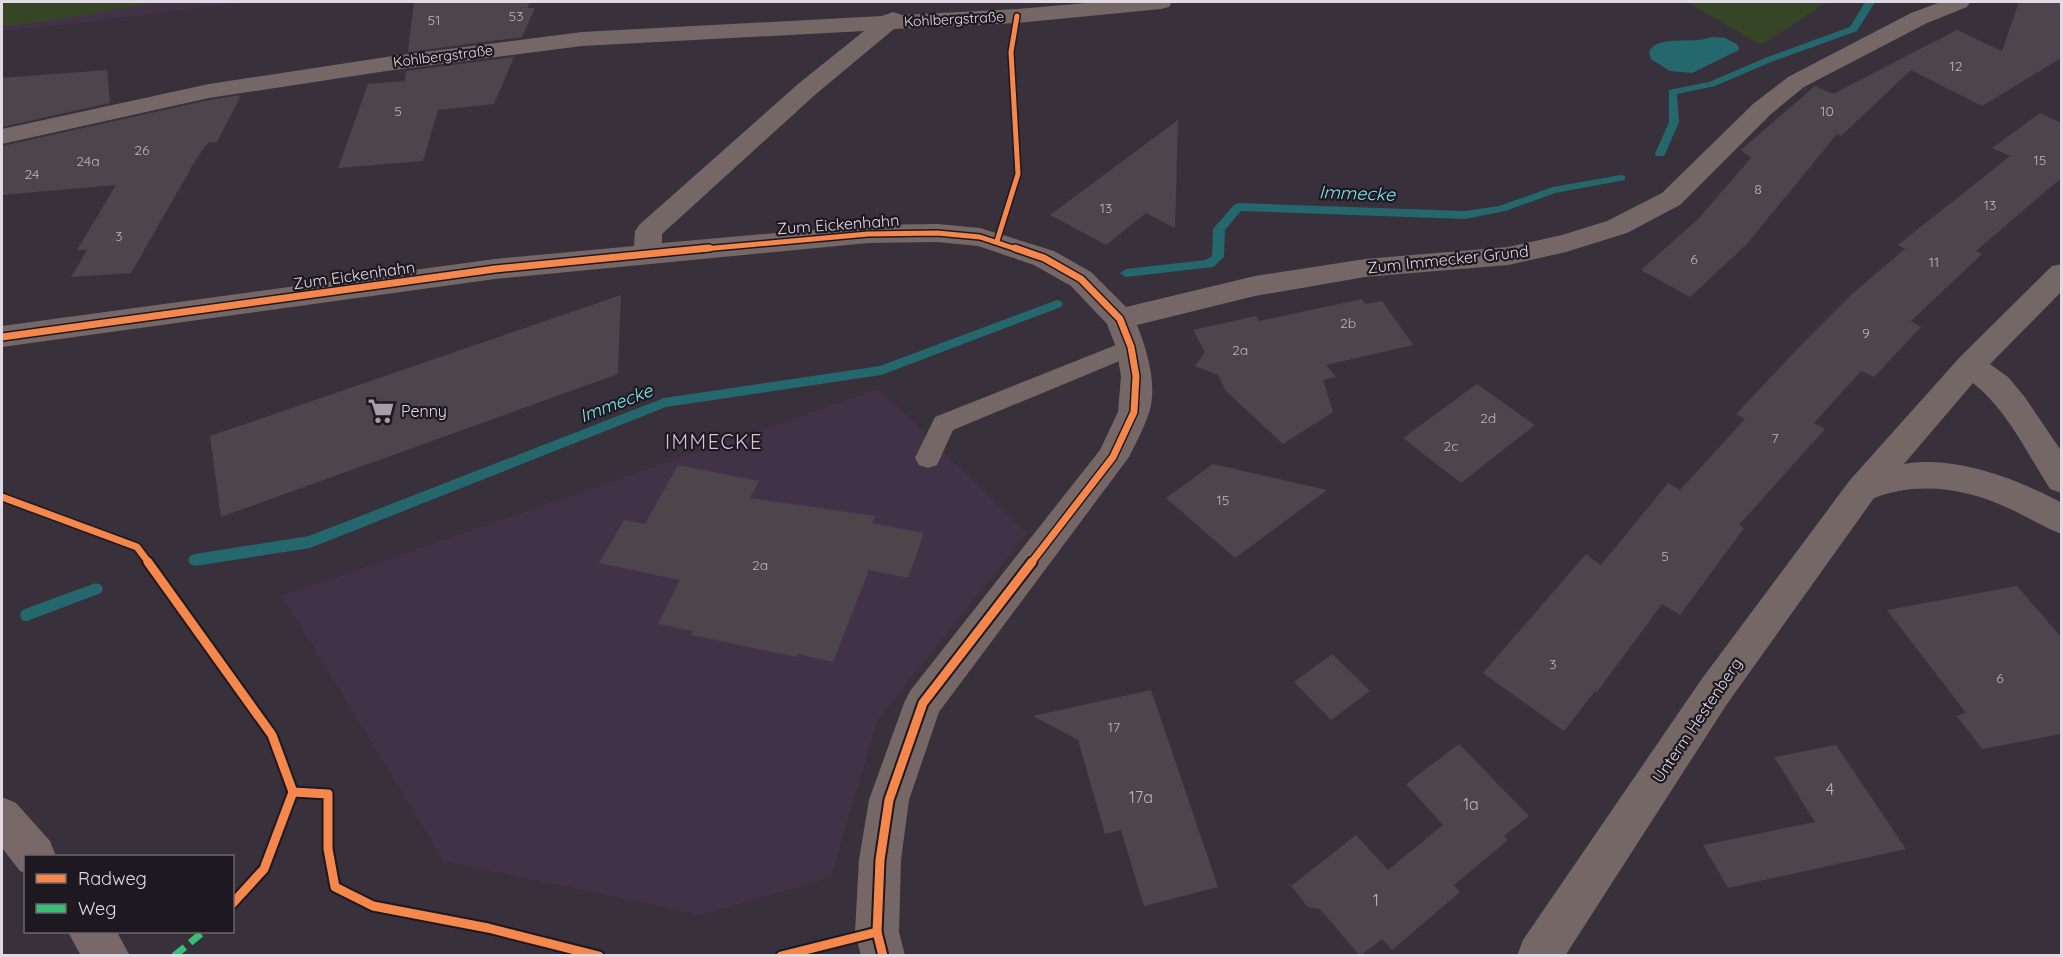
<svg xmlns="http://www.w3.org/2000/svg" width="2063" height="957" font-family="Quicksand,sans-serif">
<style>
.built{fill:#423247}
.green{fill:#354525}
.water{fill:#24686d}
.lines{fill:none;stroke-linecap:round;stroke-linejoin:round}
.stream{fill:#24686d;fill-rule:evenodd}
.building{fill:#4c454c}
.lane{fill:#756766;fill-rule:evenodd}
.street{fill:#756766;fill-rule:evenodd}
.primary{fill:#786767;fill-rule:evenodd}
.quiet{stroke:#3abd76;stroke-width:7;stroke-dasharray:14 7;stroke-linecap:butt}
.cycleway-far2-casing{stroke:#1e1820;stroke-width:8}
.cycleway-far1-casing{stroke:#1e1820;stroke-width:10}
.cycleway-casing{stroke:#1e1820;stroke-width:13}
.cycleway-far2{stroke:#f5874c;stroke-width:5}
.cycleway-far1{stroke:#f5874c;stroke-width:7}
.cycleway{stroke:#f5874c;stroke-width:9}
.labels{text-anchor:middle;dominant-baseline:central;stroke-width:4.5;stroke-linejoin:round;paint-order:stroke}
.number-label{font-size:14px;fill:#bcb4be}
.far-street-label{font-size:14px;fill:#e1d9e4;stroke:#1e1820}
.street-label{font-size:16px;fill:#e1d9e4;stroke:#1e1820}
.poi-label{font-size:16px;fill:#e1d9e4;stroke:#1e1820;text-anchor:start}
.near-number-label{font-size:16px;fill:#bcb4be}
.water-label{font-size:18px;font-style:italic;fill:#7ae8f1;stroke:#1e1820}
.quarter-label{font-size:20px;letter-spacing:1.5px;fill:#d6c5db;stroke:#1e1820}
</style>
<rect width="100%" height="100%" fill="#38313b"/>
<g class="built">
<polygon points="2,2 247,2 2,32"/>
<polygon points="879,389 1027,533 877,721 831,877 702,915 444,861 282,596"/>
</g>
<g class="green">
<polygon points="9,2 158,2 79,16 2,27 2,3"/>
<polygon points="1687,2 1827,2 1761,45"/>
</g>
<path class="water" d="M1712,37L1725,38L1738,45L1739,50L1692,73L1670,71L1651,59L1649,51C1660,34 1692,45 1712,37Z"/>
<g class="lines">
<g class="stream">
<polygon points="1865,2 1875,2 1857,31 1771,62 1715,86 1677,94 1679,122 1665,154 1664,156 1656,156 1655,154 1669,122 1669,90 1709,82 1765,58 1850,27"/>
<polygon points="1621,175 1625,176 1625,180 1555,193 1505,211 1465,219 1241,211 1225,230 1224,257 1213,267 1126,277 1120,273 1126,269 1206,260 1212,256 1213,229 1234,205 1238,203 1465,211 1499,206 1553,187"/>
<polygon points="1057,300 1061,301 1063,304 1061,307 881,375 666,407 310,548 195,566 190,564 188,560 190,556 195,554 309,536 664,398 880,366"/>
<polygon points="96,583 101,585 103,589 101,593 27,621 22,620 20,615 22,610"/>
</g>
</g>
<g class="building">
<polygon points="414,2 530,2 527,8 535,8 522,37 408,52"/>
<polygon points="2019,2 2061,2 2061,58 1982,106 1911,70 1841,136 1837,134 1746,245 1690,297 1641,270 1698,219 1751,158 1741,150 1815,86 1833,94 1957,30 2002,51"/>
<polygon points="514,57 494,104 438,110 423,161 338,168 368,84 405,81 406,71"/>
<polygon points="107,70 110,103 2,127 2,78"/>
<polygon points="241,95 217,142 208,143 198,156 131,273 71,277 87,250 77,250 116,185 2,195 2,146 209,100"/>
<polygon points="2040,113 2061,123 2061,178 1976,251 1982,254 1911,321 1921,327 1874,377 1861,371 1814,423 1825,429 1739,525 1744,528 1680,615 1662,604 1597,692 1595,691 1564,731 1483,673 1586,554 1601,565 1668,483 1680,490 1745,419 1736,414 1806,340 1853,293 1905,249 1898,245 2010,156 1992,148"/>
<polygon points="1178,120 1175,228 1146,213 1106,245 1050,215"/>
<polygon points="621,295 618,374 221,517 210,436"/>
<polygon points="1362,299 1365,304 1382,301 1413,345 1326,365 1336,377 1323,380 1333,412 1283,444 1226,391 1218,375 1195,366 1205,352 1193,330 1256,316 1259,321"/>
<polygon points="1477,384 1535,425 1461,483 1403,438"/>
<polygon points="1213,464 1327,490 1235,558 1166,498"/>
<polygon points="678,465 759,481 750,498 875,516 872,523 924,533 908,578 869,570 833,662 798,654 797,657 691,635 692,631 658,624 680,580 599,563 624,520 645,524"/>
<polygon points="2017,586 2061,637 2061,734 1982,749 1957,716 1966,713 1887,610"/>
<polygon points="1332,654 1370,691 1331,720 1294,682"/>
<polygon points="1151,690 1218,887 1144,906 1121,830 1105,834 1078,740 1033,716"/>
<polygon points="1459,744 1529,816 1504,836 1508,840 1454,885 1460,892 1392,950 1382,939 1360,956 1320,909 1308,907 1291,886 1356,835 1388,870 1443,825 1406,784"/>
<polygon points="1836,745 1906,849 1728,888 1703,845 1815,822 1774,757"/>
</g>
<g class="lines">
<polygon class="lane" points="1131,339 1139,341 1143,347 1139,353 953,430 937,465 928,468 919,465 915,458 935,417"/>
<g class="street">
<path d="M1098,2H1172L1169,7L1161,9L1017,23L894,29L816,94L662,234V243L868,225L937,224L980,228L1054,251L1091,272L1126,307L1255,276L1365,259L1508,247L1562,235L1607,221L1662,193L1753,104L1788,77L1911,13L1941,2H1970L1967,7L1927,23L1804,87L1771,114L1680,205L1627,233L1566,252L1508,265L1365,277L1255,296L1137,325C1147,350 1158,386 1149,413C1144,428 1136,443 1129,457L939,712L909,800L901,860L899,932L905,956H861L855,932L859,860L869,800L904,703L910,691L1100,450L1118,412L1121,376L1116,347L1107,324L1071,286L1034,265L978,246L937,242L868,243L495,279L2,347V326L495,259L634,246L635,231L639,225L798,84L864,31L582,46L393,70L209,98L2,144V129L209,84L393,56L582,32L882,16L893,12L902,15L1017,9Z"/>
<path d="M2062,264V291L1990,364L2008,377L2024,396L2062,452V493L2050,489C2027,453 2007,410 1973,383L1904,464C1956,455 2017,479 2062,503V534C2043,527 2026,516 2008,508C1966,488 1917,481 1874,498L1727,704L1565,956H1517L1523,940L1701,680L1850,480L1960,357L2052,266Z"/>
</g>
<g class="primary">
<polygon points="2,797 16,803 50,841 56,856 26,856 26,873 20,871 2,848"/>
<polygon points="68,932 117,932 130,956 81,956"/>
</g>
<polyline class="quiet" points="174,956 203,932"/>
<g class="cycleway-far2-casing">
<g id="cycleway-far2">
<polyline points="997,241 1018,174 1011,52 1017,16"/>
<polyline points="693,250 868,234 937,233 980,237 1019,250"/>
</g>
</g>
<g class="cycleway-far1-casing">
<g id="cycleway-far1">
<polyline points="1015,248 1044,258 1081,279 1120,319 1131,347 1136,376 1134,412 1113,457 1031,563"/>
<polyline points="2,337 495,269 709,248"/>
<polyline points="2,497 137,547 149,563"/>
</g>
</g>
<g class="cycleway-casing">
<g id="cycleway">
<polyline points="148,562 272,735 293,792 264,869 232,904"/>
<polyline points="293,792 328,794 328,849 335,887 373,906 488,928 599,956"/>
<polyline points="781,956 877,932"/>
<polyline points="883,956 877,932 880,860 889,800 923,703 1032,562"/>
</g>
</g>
<use href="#cycleway-far2" class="cycleway-far2"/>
<use href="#cycleway-far1" class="cycleway-far1"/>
<use href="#cycleway" class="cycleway"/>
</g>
<defs>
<g id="supermarket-bare" transform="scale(2.07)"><path d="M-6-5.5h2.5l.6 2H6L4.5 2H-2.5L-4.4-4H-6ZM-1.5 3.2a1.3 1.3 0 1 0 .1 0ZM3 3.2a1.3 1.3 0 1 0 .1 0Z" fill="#a69ea9" stroke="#1e1820" stroke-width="2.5" paint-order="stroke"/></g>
</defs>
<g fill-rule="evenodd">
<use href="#supermarket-bare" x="381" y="411"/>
</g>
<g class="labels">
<g class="number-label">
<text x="516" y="16">53</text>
<text x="434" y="20">51</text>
<text x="1956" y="66">12</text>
<text x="398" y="111">5</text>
<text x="1827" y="111">10</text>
<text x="142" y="150">26</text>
<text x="2040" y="160">15</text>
<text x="88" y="161">24a</text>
<text x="32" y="174">24</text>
<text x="1758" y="189">8</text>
<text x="1990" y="205">13</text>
<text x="1106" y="208">13</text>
<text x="119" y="236">3</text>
<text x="1694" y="259">6</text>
<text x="1934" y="262">11</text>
<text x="1348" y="323">2b</text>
<text x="1866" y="333">9</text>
<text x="1240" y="350">2a</text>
<text x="1488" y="418">2d</text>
<text x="1775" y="438">7</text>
<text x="1451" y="446">2c</text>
<text x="1223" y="500">15</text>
<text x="1665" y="556">5</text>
<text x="760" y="565">2a</text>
<text x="1553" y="664">3</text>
<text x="2000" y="678">6</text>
<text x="1114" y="727">17</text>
</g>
<g class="far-street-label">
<text transform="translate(954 19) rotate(-3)">Kohlbergstraße</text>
<text transform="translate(443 56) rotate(-7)">Kohlbergstraße</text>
</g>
<g class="street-label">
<text transform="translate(838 224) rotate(-4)">Zum Eickenhahn</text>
<text transform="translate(1448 259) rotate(-6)">Zum Immecker Grund</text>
<text transform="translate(354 275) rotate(-8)">Zum Eickenhahn</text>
<text transform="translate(1697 720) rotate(-56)">Unterm Hestenberg</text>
</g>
<g class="poi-label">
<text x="401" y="411">Penny</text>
</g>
<g class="near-number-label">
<text x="1830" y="789">4</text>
<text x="1141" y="797">17a</text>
<text x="1471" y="804">1a</text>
<text x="1376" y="900">1</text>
</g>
<g class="water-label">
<text transform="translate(1357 193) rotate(2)">Immecke</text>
<text transform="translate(616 403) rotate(-21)">Immecke</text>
</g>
<g class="quarter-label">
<text x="714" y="441">IMMECKE</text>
</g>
</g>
<rect width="2063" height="957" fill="none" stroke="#e1d9e4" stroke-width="6"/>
<rect x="24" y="855" width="210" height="78" fill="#1e1820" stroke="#6c656e" stroke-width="1.5"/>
<rect x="36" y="874" width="30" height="9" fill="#f5874c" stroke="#6c656e" stroke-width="1.5"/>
<text x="78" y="885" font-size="18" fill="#e1d9e4">Radweg</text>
<rect x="36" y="904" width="30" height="9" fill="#3abd76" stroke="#6c656e" stroke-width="1.5"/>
<text x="78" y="915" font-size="18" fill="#e1d9e4">Weg</text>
</svg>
